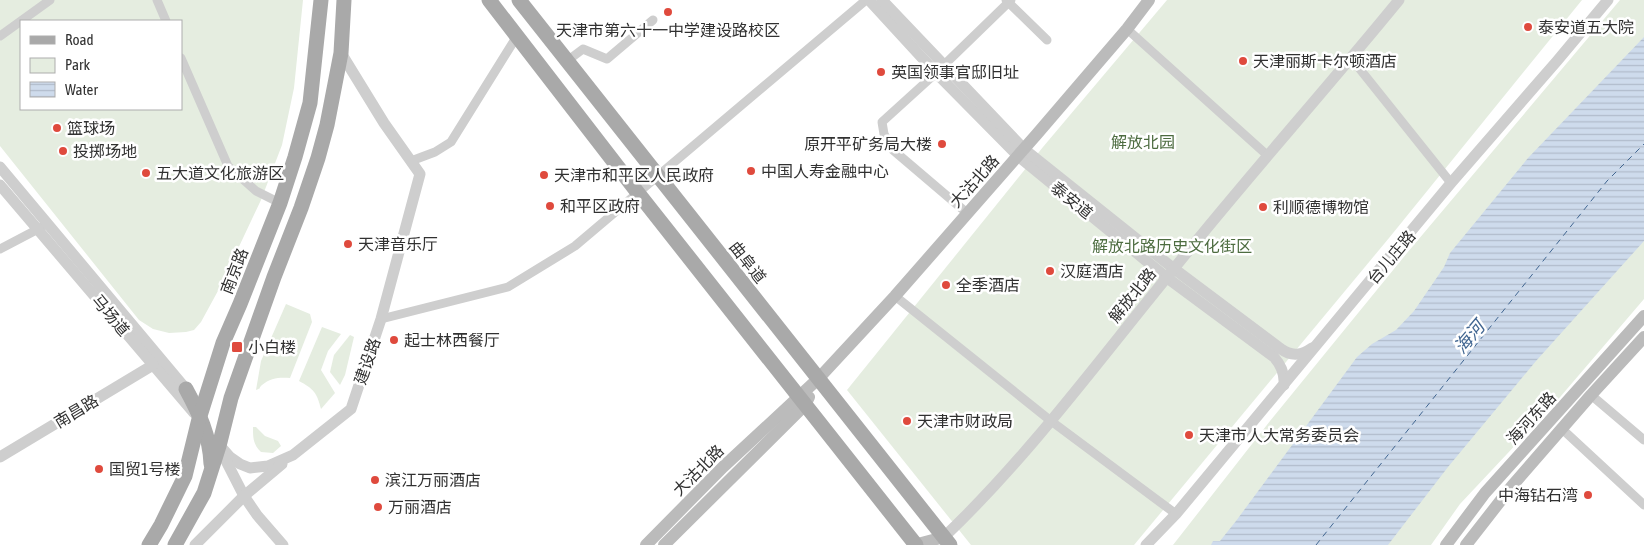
<svg xmlns="http://www.w3.org/2000/svg" width="1644" height="545" font-family="'Asap Condensed','Noto Sans SC',sans-serif">
<style>
.park{fill:#e5ede0;fill-rule:evenodd}
.water{fill:url(#water-rules)}
.lines{fill:none;stroke-linecap:round;stroke-linejoin:round}
.ferry{stroke:#416691;stroke-width:1;stroke-dasharray:6 5;stroke-linecap:butt}
.minor{stroke:#cecece;stroke-width:9}
.tertiary{stroke:#cecece;stroke-width:11}
.secondary{stroke:#bbb;stroke-width:12}
.primary{stroke:#a9a9a9;stroke-width:15}
.poi-dot{fill:#df4a3d;stroke:#fff;stroke-width:2}
.labels{text-anchor:middle;dominant-baseline:central;stroke-width:5;stroke-linejoin:round;paint-order:stroke}
.poi-label{font-size:16px;fill:#313131;stroke:#fff;text-anchor:start}
.park-label{font-size:16px;fill:#4d6c40;stroke:#fff}
.street-label{font-size:16px;fill:#313131;stroke:#fff}
.water-label{font-size:18px;font-style:italic;fill:#416691;stroke:#fff}
</style>
<defs>
<pattern id="water-rules" width="6" height="5" patternUnits="userSpaceOnUse" patternTransform="scale(1.25)"><rect width="6" height="5" fill="#cedbec"/><path d="M0 2.5h6" fill="none" stroke="#b1bccb"/></pattern>
</defs>
<rect width="100%" height="100%" fill="#fff"/>
<g class="park">
<path d="M0,0H303L294,88L282,145L261,200L219,289L201,322L194,330L186,332L169,333L153,329L139,320L0,146ZM21,21H181V109H21Z"/>
<polygon points="1167,0 1582,0 1389,238 1134,545 971,545 847,390 1043,147"/>
<polygon points="1620,0 1644,0 1644,299 1555,403 1460,504 1431,545 1173,545 1270,421 1407,253"/>
<path d="M286,304L310,314L312,322L290,378C280,377 270,378 262,385C257,390 263,387 256,390L261,361Z"/>
<path d="M322,327L341,334L328,351L321,370L335,393L321,409C317,393 314,389 299,381Z"/>
<polygon points="350,335 354,337 345,375 340,385 330,372 334,355"/>
<path d="M253,427H256L265,436L278,441L281,446L273,453L261,452C253,444 253,438 253,427Z"/>
</g>
<polygon class="water" points="1644,37 1644,241 1536,361 1448,467 1388,545 1211,545 1213,541 1220,541 1236,521 1357,357 1372,344 1396,330 1414,311 1444,267 1450,253 1528,158"/>
<g class="lines">
<polyline class="ferry" points="1316,545 1607,181 1644,144"/>
<g class="minor">
<polyline points="157,0 166,21"/>
<polyline points="1006,0 1047,40"/>
<polyline points="1127,29 1267,155"/>
<polyline points="0,36 50,0"/>
<polyline points="181,58 228,166 256,191 280,203"/>
<polyline points="1351,58 1451,183"/>
<polyline points="567,61 583,49 607,59 653,20"/>
<polyline points="944,65 1011,0"/>
<polyline points="936,73 882,122 884,134 893,150 967,213"/>
<polyline points="411,161 435,152 451,142 517,36"/>
<polyline points="0,249 42,227"/>
<polyline points="895,296 1051,421 1176,514"/>
<polyline points="381,319 508,287 575,246 866,0"/>
<polyline points="1591,395 1644,440"/>
<polyline points="1561,428 1644,505"/>
</g>
<g class="tertiary">
<path d="M869,0L936,73L1018,156L1166,277L1274,357C1281,365 1285,374 1284,385"/>
<path d="M882,0L1024,149L1173,268L1281,349C1292,357 1302,355 1312,348"/>
<polyline points="0,167 191,395"/>
<polyline points="0,185 194,413"/>
<polyline points="216,441 230,457 240,464 250,468 268,466 293,455 351,409 381,319 420,174 384,123 341,53"/>
<polyline points="222,453 244,496 257,515 283,545"/>
<polyline points="0,457 153,365"/>
<path d="M944,537C1027,458 1096,364 1168,276C1243,182 1323,93 1399,0"/>
<polyline points="195,545 244,496 282,464"/>
<polyline points="1146,545 1176,514 1451,183 1557,61 1608,0"/>
</g>
<g class="secondary">
<polyline points="646,545 723,467 819,378 895,296 1037,134 1127,29 1149,0"/>
<polyline points="664,545 805,405 809,397"/>
<polyline points="914,545 944,537"/>
<polyline points="1446,545 1485,493 1644,316"/>
<polyline points="1466,545 1512,486 1591,395 1644,337"/>
</g>
<g class="primary">
<polyline points="489,0 638,193 916,545"/>
<polyline points="519,0 950,545"/>
<path d="M186,389C199,413 210,436 211,464"/>
<polyline points="149,545 161,525 185,476 199,419 223,343 240,304 280,203 295,157 310,103 321,0"/>
<polyline points="175,545 204,493 219,446 231,398 274,277 301,208 318,158 327,125 341,53 344,0"/>
</g>
</g>
<g class="poi-dot">
<circle cx="668" cy="12" r="5"/>
<circle cx="1528" cy="27" r="5"/>
<circle cx="1243" cy="61" r="5"/>
<circle cx="881" cy="72" r="5"/>
<circle cx="57" cy="128" r="5"/>
<circle cx="942" cy="144" r="5"/>
<circle cx="63" cy="151" r="5"/>
<circle cx="751" cy="171" r="5"/>
<circle cx="146" cy="173" r="5"/>
<circle cx="544" cy="175" r="5"/>
<circle cx="550" cy="206" r="5"/>
<circle cx="1263" cy="207" r="5"/>
<circle cx="348" cy="244" r="5"/>
<circle cx="1050" cy="271" r="5"/>
<circle cx="946" cy="285" r="5"/>
<circle cx="394" cy="340" r="5"/>
<rect x="231" y="341" width="12" height="12" rx="2.5"/>
<circle cx="907" cy="421" r="5"/>
<circle cx="1189" cy="435" r="5"/>
<circle cx="99" cy="469" r="5"/>
<circle cx="375" cy="480" r="5"/>
<circle cx="1588" cy="495" r="5"/>
<circle cx="378" cy="507" r="5"/>
</g>
<g class="labels">
<g class="poi-label">
<text x="1538" y="27">泰安道五大院</text>
<text x="668" y="30" text-anchor="middle">天津市第六十一中学建设路校区</text>
<text x="1253" y="61">天津丽斯卡尔顿酒店</text>
<text x="891" y="72">英国领事官邸旧址</text>
<text x="67" y="128">篮球场</text>
<text x="932" y="144" text-anchor="end">原开平矿务局大楼</text>
<text x="73" y="151">投掷场地</text>
<text x="761" y="171">中国人寿金融中心</text>
<text x="156" y="173">五大道文化旅游区</text>
<text x="554" y="175">天津市和平区人民政府</text>
<text x="560" y="206">和平区政府</text>
<text x="1273" y="207">利顺德博物馆</text>
<text x="358" y="244">天津音乐厅</text>
<text x="1060" y="271">汉庭酒店</text>
<text x="956" y="285">全季酒店</text>
<text x="404" y="340">起士林西餐厅</text>
<text x="248" y="347">小白楼</text>
<text x="917" y="421">天津市财政局</text>
<text x="1199" y="435">天津市人大常务委员会</text>
<text x="109" y="469">国贸1号楼</text>
<text x="385" y="480">滨江万丽酒店</text>
<text x="1578" y="495" text-anchor="end">中海钻石湾</text>
<text x="388" y="507">万丽酒店</text>
</g>
<g class="park-label">
<text x="1143" y="142">解放北园</text>
<text x="1172" y="246">解放北路历史文化街区</text>
</g>
<g class="street-label">
<text transform="translate(974 181) rotate(-48)">大沽北路</text>
<text transform="translate(1072 200) rotate(39)">泰安道</text>
<text transform="translate(1391 257) rotate(-50)">台儿庄路</text>
<text transform="translate(748 262) rotate(52)">曲阜道</text>
<text transform="translate(234 271) rotate(-69)">南京路</text>
<text transform="translate(1132 295) rotate(-51)">解放北路</text>
<text transform="translate(111 315) rotate(50)">马场道</text>
<text transform="translate(367 361) rotate(-71)">建设路</text>
<text transform="translate(76 411) rotate(-31)">南昌路</text>
<text transform="translate(1531 418) rotate(-48)">海河东路</text>
<text transform="translate(698 470) rotate(-45)">大沽北路</text>
</g>
<g class="water-label">
<text transform="translate(1469 337) rotate(-50)">海河</text>
</g>
</g>
<rect x="20" y="20" width="162" height="90" fill="#ffffff" stroke="#adadad"/>
<rect x="30" y="36" width="25" height="8" fill="#a9a9a9" stroke="#adadad"/>
<text x="65" y="45" font-size="15" fill="#313131">Road</text>
<rect x="30" y="58" width="25" height="15" fill="#e5ede0" stroke="#adadad"/>
<text x="65" y="70" font-size="15" fill="#313131">Park</text>
<rect x="30" y="82" width="25" height="15" fill="url(#water-rules)" stroke="#adadad"/>
<text x="65" y="95" font-size="15" fill="#313131">Water</text>
</svg>
